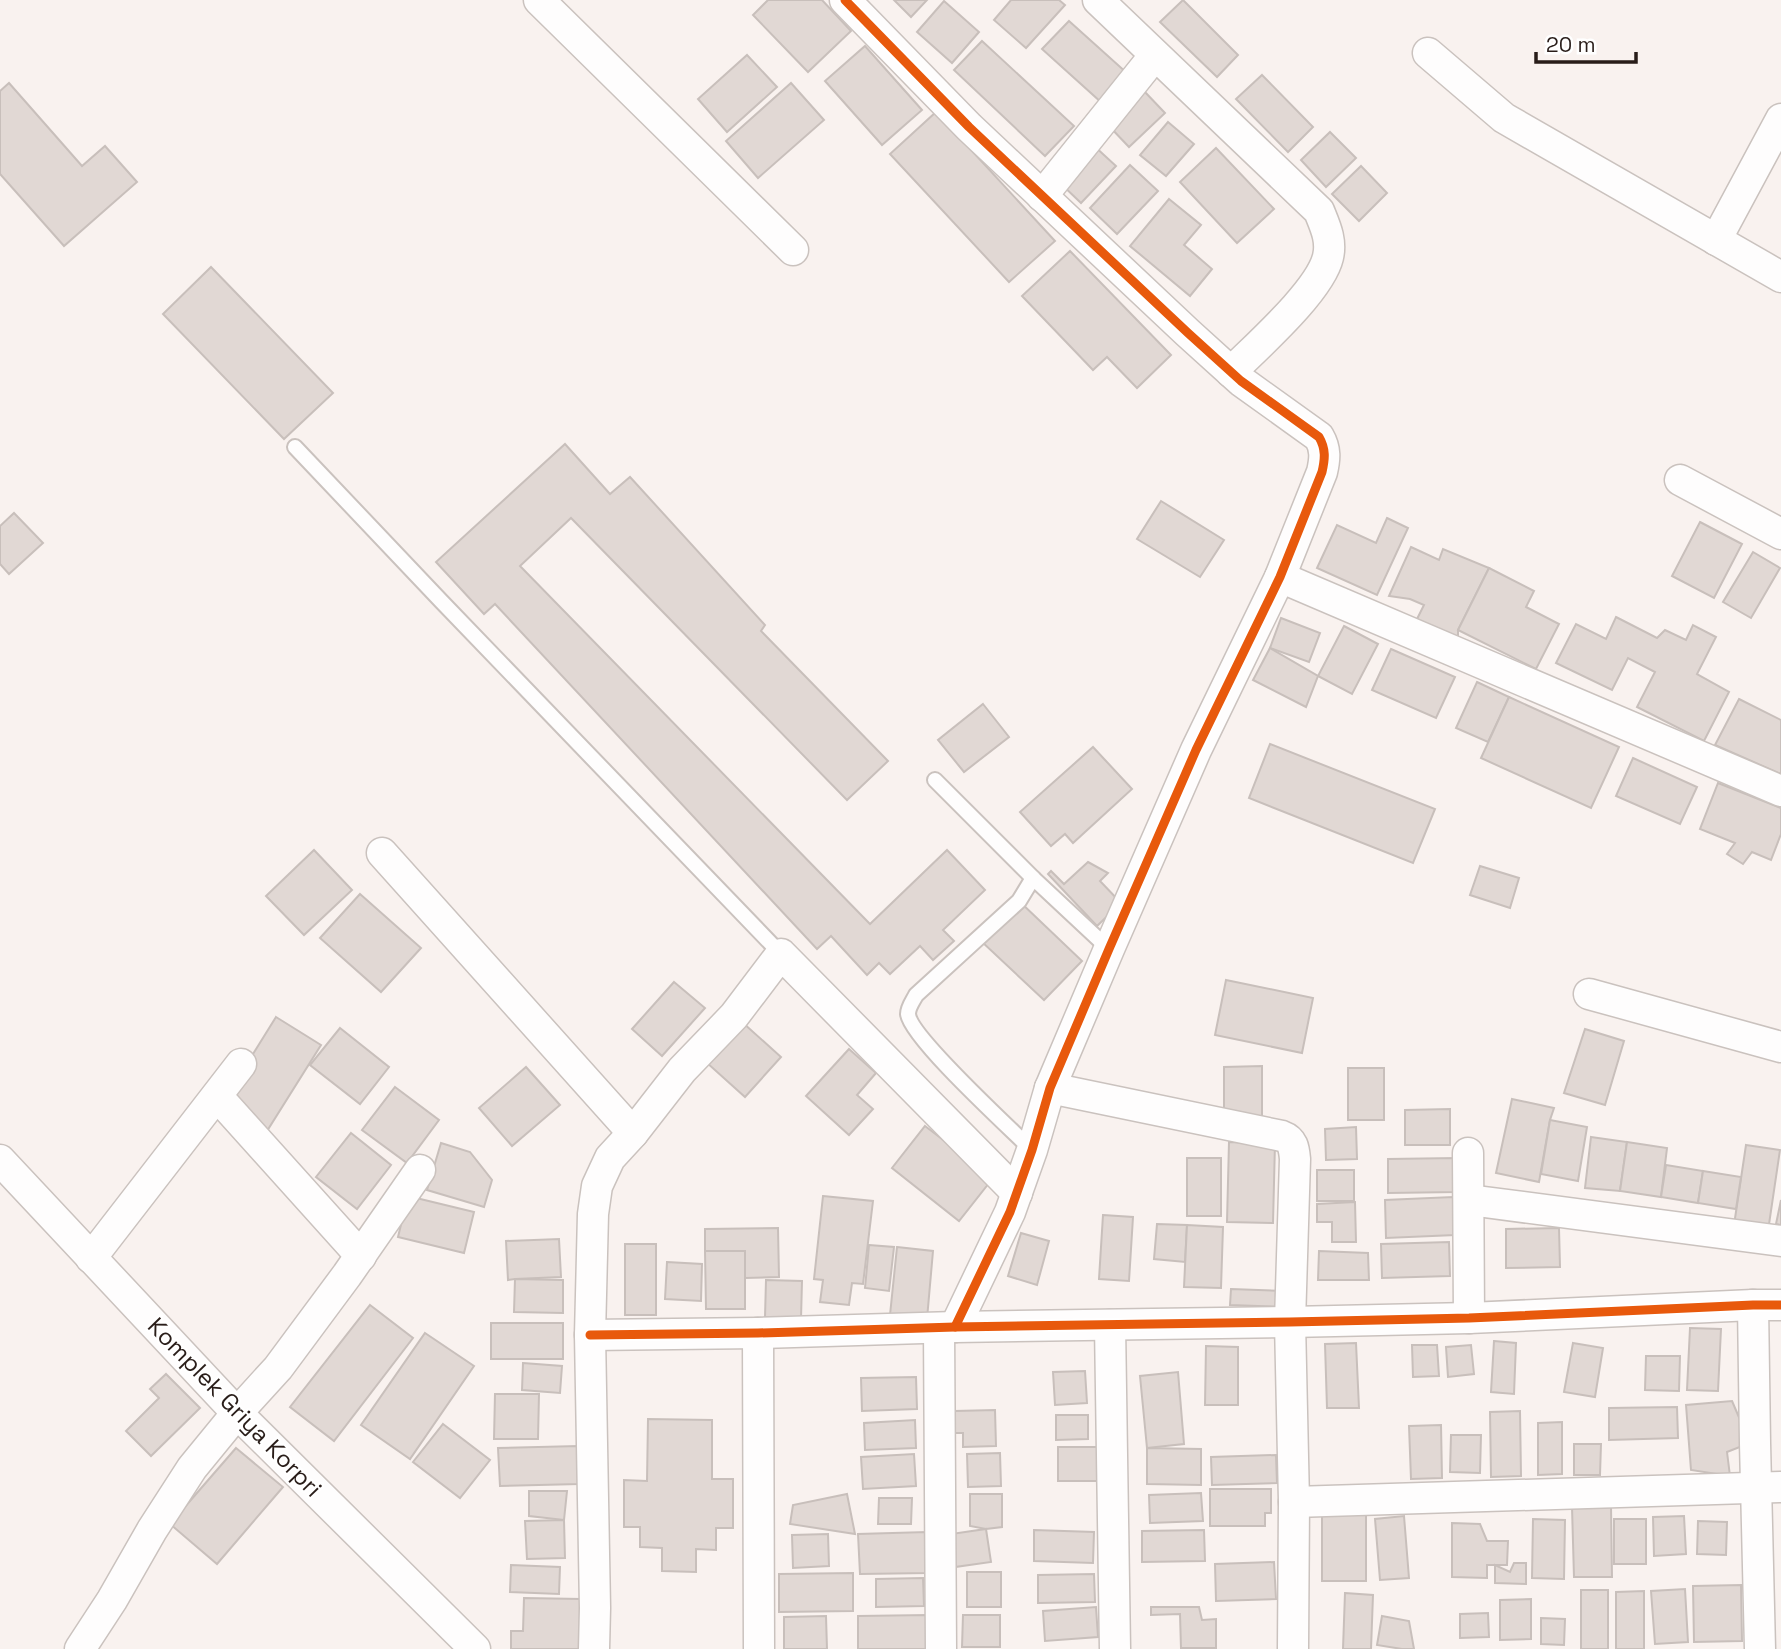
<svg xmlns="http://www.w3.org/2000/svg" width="1781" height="1649" font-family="'Space Grotesk',sans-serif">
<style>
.building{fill:#e1d8d4;stroke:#c8bfbb;stroke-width:2}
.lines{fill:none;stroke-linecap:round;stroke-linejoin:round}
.service-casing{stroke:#cac2be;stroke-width:18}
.minor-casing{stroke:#cac2be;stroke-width:33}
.service{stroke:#fefdfd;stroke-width:14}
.minor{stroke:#fefdfd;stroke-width:30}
.cycleway-casing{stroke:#fff;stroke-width:13}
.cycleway{stroke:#e8590c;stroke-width:9}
.labels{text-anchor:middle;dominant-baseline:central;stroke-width:5;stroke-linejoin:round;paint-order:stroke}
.street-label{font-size:24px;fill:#291d19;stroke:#fff}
</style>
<rect width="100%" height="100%" fill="#f9f2ef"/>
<g class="building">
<polygon points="768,0 822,0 851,31 808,72 753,15"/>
<polygon points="894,0 927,0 911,17"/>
<polygon points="1011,0 1059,0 1065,5 1026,48 994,20"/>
<polygon points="1183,0 1238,55 1217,77 1160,22"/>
<polygon points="944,1 979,32 952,63 917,32"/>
<polygon points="1069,21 1128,74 1102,103 1042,49"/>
<polygon points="982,41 1074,126 1045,156 954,70"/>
<polygon points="865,46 922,110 882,145 825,81"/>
<polygon points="747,55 777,87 727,132 698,99"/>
<polygon points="1262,75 1313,127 1288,152 1236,99"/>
<polygon points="9,83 82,166 105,146 137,182 64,246 0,174 0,91"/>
<polygon points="791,83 824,120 758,178 726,141"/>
<polygon points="1144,91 1165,113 1129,147 1108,125"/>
<polygon points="936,112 1055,241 1009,282 890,154"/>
<polygon points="1168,122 1194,144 1166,176 1140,155"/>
<polygon points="1330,132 1356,158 1326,187 1301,160"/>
<polygon points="1092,144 1116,166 1081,203 1058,181"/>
<polygon points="1216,148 1274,209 1237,243 1180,182"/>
<polygon points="1130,165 1158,191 1117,234 1090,208"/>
<polygon points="1361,166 1387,193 1359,221 1332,194"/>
<polygon points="1169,199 1201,225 1184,245 1212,269 1190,296 1130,246"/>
<polygon points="1070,251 1171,355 1137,388 1107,357 1093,370 1022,296"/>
<polygon points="211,267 333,393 284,439 163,314"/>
<polygon points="565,444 610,494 630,477 765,625 761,631 888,761 847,800 571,518 520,566 870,924 947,850 985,890 943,930 954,941 933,960 920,946 890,974 879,963 867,975 831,936 817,949 495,604 484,614 436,562"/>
<polygon points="1161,501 1224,540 1200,577 1137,539"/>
<polygon points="14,513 43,543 9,574 0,564 0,526"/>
<polygon points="1387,518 1408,528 1377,595 1317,568 1337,525 1376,543"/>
<polygon points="1700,522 1742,544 1714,598 1672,576"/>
<polygon points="1411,547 1439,560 1443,549 1489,568 1458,630 1458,639 1416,621 1424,605 1410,599 1389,596"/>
<polygon points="1753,552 1780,568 1751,618 1723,602"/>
<polygon points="1489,568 1534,591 1526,607 1559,624 1536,669 1458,630"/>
<polygon points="1616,617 1657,638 1665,630 1686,640 1693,625 1716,637 1697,674 1729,692 1704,741 1637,707 1655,672 1628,658 1612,690 1556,663 1576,624 1606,639"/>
<polygon points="1281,618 1320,633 1309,662 1270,648"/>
<polygon points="1344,626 1378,644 1352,694 1318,676"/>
<polygon points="1270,648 1318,676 1306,707 1253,680"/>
<polygon points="1391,649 1455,677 1436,718 1372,690"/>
<polygon points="1477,682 1509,697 1488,742 1456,728"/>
<polygon points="1509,697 1619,747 1591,808 1481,758"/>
<polygon points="1739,699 1781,720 1781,774 1715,745"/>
<polygon points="983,704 1009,737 964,772 938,740"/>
<polygon points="1270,744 1435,809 1413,863 1249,798"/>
<polygon points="1093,747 1132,789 1073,843 1065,834 1051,846 1020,812"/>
<polygon points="1633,758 1697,787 1680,824 1616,796"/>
<polygon points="1718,783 1781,808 1781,834 1771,860 1752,852 1743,864 1727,854 1735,843 1700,829"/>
<polygon points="314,850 352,890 304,935 266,896"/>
<polygon points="1088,862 1108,873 1100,881 1121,903 1097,926 1048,874 1051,871 1064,884"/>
<polygon points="1480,866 1519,878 1510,908 1470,895"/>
<polygon points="360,894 421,948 381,992 320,938"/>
<polygon points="1019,901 1082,961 1044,1000 981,941"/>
<polygon points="1226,980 1313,998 1302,1053 1215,1035"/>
<polygon points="674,982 705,1008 662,1056 632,1029"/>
<polygon points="276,1017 321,1045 267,1131 230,1091"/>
<polygon points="742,1022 781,1057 745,1097 706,1062"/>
<polygon points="340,1028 389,1067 360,1104 310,1065"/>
<polygon points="1585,1029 1624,1041 1605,1105 1564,1093"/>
<polygon points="849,1049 876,1073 857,1095 873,1109 849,1135 806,1096"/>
<polygon points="1262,1066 1262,1119 1224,1119 1224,1067"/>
<polygon points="526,1067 560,1105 512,1146 479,1108"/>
<rect x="1348" y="1068" width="36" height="52"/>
<polygon points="395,1087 439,1120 407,1163 362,1130"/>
<polygon points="1512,1099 1554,1108 1550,1120 1539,1182 1496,1173"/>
<polygon points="1450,1109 1450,1145 1405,1145 1405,1110"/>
<polygon points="1550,1120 1587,1127 1578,1181 1541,1174"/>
<polygon points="925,1126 993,1178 959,1221 892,1168"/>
<polygon points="1356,1127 1357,1159 1326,1160 1325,1129"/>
<polygon points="351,1133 391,1165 357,1209 316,1177"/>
<polygon points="1591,1137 1627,1142 1620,1191 1585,1188"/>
<polygon points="1229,1142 1275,1143 1273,1223 1227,1222"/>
<polygon points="1627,1142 1667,1148 1661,1197 1620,1191"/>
<polygon points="441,1143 470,1152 492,1180 484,1207 427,1190"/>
<polygon points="1746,1145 1780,1150 1768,1231 1734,1225"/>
<rect x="1187" y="1158" width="34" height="58"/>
<polygon points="1457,1158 1457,1192 1388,1193 1388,1159"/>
<polygon points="1666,1165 1703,1171 1698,1203 1661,1197"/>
<rect x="1317" y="1170" width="37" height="31"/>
<polygon points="1703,1171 1741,1177 1736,1209 1698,1203"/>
<polygon points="408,1196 474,1212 464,1253 398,1237"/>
<polygon points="823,1196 873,1201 863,1284 852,1283 849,1305 820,1302 823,1280 814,1279"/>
<polygon points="1453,1197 1455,1235 1386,1238 1385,1200"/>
<polygon points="1781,1200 1781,1225 1776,1224"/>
<polygon points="1355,1202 1356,1242 1332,1242 1332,1222 1317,1222 1317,1204"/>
<polygon points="1103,1215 1133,1217 1129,1281 1099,1279"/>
<polygon points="1157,1224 1187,1225 1185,1262 1154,1259"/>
<polygon points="1187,1225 1223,1227 1221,1288 1184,1287"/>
<polygon points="778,1228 779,1277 745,1278 745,1251 705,1251 705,1229"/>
<polygon points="1559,1228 1560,1267 1506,1268 1506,1229"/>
<polygon points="1021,1233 1049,1241 1037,1285 1008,1276"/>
<polygon points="559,1239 561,1277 515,1279 508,1280 506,1241"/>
<polygon points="1449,1242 1450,1276 1382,1278 1381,1244"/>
<rect x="625" y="1244" width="31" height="71"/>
<polygon points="869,1245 894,1247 889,1291 865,1288"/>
<polygon points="897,1247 933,1251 927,1319 890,1315"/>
<polygon points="705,1251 745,1251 745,1309 706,1309"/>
<polygon points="1319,1251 1368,1253 1369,1280 1318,1280"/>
<polygon points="667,1262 702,1264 701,1301 665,1299"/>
<polygon points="515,1279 563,1280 563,1313 514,1312"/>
<polygon points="766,1280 802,1281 801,1319 765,1317"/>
<polygon points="1231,1289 1284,1291 1283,1307 1230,1305"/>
<polygon points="370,1305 413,1338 334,1441 290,1407"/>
<rect x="491" y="1323" width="72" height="36"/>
<polygon points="1690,1328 1721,1329 1718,1391 1687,1390"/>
<polygon points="425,1333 474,1366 410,1459 361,1425"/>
<polygon points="1494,1341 1516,1343 1514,1394 1491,1392"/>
<polygon points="1356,1343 1359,1408 1327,1408 1325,1344"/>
<polygon points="1573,1343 1603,1348 1595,1397 1564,1392"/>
<polygon points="1412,1345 1437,1345 1439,1376 1413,1377"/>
<polygon points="1471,1345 1474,1374 1448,1377 1446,1347"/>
<polygon points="1206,1346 1238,1347 1238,1405 1205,1405"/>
<polygon points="1646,1356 1680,1356 1679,1391 1645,1390"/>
<polygon points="523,1363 562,1366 560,1393 522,1390"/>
<polygon points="1085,1371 1087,1403 1055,1405 1053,1372"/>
<polygon points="1178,1372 1184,1444 1147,1448 1140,1376"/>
<polygon points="166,1374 200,1408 151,1456 126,1431 159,1398 150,1389"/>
<polygon points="916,1377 917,1409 862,1411 861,1378"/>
<polygon points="495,1394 539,1394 538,1439 494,1439"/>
<polygon points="1732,1401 1750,1443 1727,1452 1730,1476 1691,1470 1686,1405"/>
<polygon points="1677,1407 1678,1438 1609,1440 1609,1408"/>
<polygon points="995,1410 996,1446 963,1447 963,1433 955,1433 955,1411"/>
<polygon points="1520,1411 1521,1476 1491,1477 1490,1412"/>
<polygon points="1056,1415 1088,1415 1088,1439 1056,1440"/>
<polygon points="648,1419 712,1420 712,1479 733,1479 733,1528 716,1528 716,1550 696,1549 696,1572 662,1571 662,1548 640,1547 640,1527 624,1527 624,1480 647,1481"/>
<polygon points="915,1420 916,1448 865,1450 864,1423"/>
<polygon points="1562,1422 1562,1474 1538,1475 1538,1423"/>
<polygon points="443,1424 490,1460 460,1498 413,1462"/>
<polygon points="1441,1425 1442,1478 1411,1479 1409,1426"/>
<polygon points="1451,1435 1481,1435 1480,1473 1450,1472"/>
<polygon points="1574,1444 1601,1444 1600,1475 1574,1475"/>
<polygon points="578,1446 579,1484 500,1486 498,1448"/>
<rect x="1058" y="1447" width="49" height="34"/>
<polygon points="236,1448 283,1487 217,1564 170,1524"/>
<polygon points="1147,1448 1201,1449 1201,1485 1147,1484"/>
<polygon points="1000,1453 1001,1486 968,1487 967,1454"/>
<polygon points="914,1454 916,1486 863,1489 861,1457"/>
<polygon points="1276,1455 1277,1483 1212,1485 1211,1457"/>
<polygon points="1210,1489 1271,1489 1271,1513 1265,1513 1265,1526 1210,1526"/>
<polygon points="529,1491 567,1491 564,1520 529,1516"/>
<polygon points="1201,1493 1203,1521 1150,1523 1149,1495"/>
<polygon points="847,1494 855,1534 790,1524 793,1505"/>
<polygon points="970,1494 1002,1494 1002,1527 986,1529 970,1526"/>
<polygon points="879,1498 912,1498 911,1524 878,1524"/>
<polygon points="1611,1506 1612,1577 1574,1577 1572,1507"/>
<rect x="1322" y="1514" width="44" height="67"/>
<polygon points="1404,1516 1409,1578 1380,1580 1375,1519"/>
<polygon points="1684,1516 1686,1554 1654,1556 1653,1517"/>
<polygon points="1533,1519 1565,1520 1564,1579 1532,1578"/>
<rect x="1614" y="1519" width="32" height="45"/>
<polygon points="564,1520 565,1558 527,1559 525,1521"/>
<polygon points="1698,1521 1727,1522 1726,1555 1697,1554"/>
<polygon points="1452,1523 1480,1524 1487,1541 1508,1541 1507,1565 1487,1565 1487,1578 1452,1577"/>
<polygon points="986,1529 991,1562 955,1567 951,1534"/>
<polygon points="1034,1530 1094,1532 1093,1563 1034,1561"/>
<polygon points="1204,1530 1205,1561 1142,1562 1142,1531"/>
<polygon points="927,1532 928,1573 860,1574 858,1534"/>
<polygon points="828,1534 829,1566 793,1568 792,1535"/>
<polygon points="1274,1562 1276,1599 1216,1601 1215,1564"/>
<polygon points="1514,1563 1526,1563 1526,1584 1495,1583 1495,1565 1510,1572"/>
<polygon points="511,1565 560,1567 559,1594 510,1592"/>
<rect x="967" y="1572" width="34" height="35"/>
<polygon points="853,1573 853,1611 779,1612 779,1574"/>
<polygon points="1094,1574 1095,1602 1038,1603 1038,1575"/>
<polygon points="923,1578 924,1606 876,1607 876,1579"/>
<polygon points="1741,1585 1742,1641 1694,1642 1693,1586"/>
<polygon points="1685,1589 1688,1642 1655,1644 1651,1591"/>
<rect x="1581" y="1590" width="27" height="59"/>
<polygon points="1644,1591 1644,1649 1616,1649 1616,1592"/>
<polygon points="1345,1593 1373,1595 1371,1649 1343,1649"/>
<polygon points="524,1598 581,1599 580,1649 511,1649 511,1631 523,1631"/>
<polygon points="1531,1599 1531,1639 1500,1640 1500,1600"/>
<polygon points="1096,1607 1098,1637 1045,1641 1043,1611"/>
<polygon points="1151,1607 1199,1607 1202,1620 1216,1619 1216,1648 1181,1648 1180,1614 1151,1615"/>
<polygon points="1488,1613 1489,1637 1460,1638 1460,1614"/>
<polygon points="928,1615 929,1649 858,1649 858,1616"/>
<polygon points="963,1615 1000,1615 1000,1647 962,1647"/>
<polygon points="826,1616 827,1649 784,1649 784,1617"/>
<polygon points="1382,1616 1409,1621 1414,1649 1402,1649 1377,1645"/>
<polygon points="1541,1618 1565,1619 1564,1645 1541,1644"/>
</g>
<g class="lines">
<g class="service-casing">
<g id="service">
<polyline points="295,447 442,602 781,954"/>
<polyline points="935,780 1033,878 1109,949"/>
<path d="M1032,1150C1011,1129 910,1037 908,1014C908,1007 913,1001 916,995L1019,901L1033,878"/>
</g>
</g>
<g class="minor-casing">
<g id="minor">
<polyline points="539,0 793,250"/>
<path d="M845,0L969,127L1188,333L1241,381L1319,437C1326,449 1325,459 1322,472L1280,577L1196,750L1109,949L1050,1088L1032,1150L1010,1212L955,1327"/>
<path d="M1098,0L1319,211C1325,226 1332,240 1328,257C1320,291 1256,347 1231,372"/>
<polyline points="1428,53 1504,118 1781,277"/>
<polyline points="1042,196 1155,55"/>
<polyline points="1716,240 1781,119"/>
<polyline points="1680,480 1781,534"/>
<polyline points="1280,577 1781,791"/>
<polyline points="382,853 633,1133"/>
<polyline points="1589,994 1781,1047"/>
<path d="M1050,1088L1282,1136C1293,1140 1294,1148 1295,1159L1290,1322L1294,1502L1293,1649"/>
<polyline points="217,1096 361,1256"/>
<polyline points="1468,1153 1469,1318"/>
<polyline points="0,1160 237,1413 475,1649"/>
<polyline points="1469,1200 1781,1241"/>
<polyline points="91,1258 241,1064"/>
<polyline points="1753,1305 1755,1443 1760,1649"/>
<polyline points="1110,1325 1115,1649"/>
<polyline points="939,1328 941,1649"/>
<polyline points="758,1333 759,1649"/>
<polyline points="590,1335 758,1333 955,1327 1290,1322 1469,1318 1753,1305 1781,1305"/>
<polyline points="1294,1502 1781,1487"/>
<polyline points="80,1649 112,1600 152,1530 192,1468 237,1413 278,1368 347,1275 420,1170"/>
<polyline points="594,1649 595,1608 590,1335 593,1214 597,1186 610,1158 633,1133 682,1070 734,1016 781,954 1017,1193"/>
</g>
</g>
<use href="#service" class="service"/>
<use href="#minor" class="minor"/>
<g class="cycleway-casing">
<g id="cycleway">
<path d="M845,0L969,127L1188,333L1241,381L1319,437C1326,449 1325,459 1322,472L1280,577L1196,750L1109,949L1050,1088L1032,1150L1010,1212L955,1327"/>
<polyline points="590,1335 758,1333 955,1327 1290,1322 1469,1318 1753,1305 1781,1305"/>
</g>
</g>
<use href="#cycleway" class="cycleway"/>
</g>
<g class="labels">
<g class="street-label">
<text transform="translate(235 1407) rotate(46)">Komplek Griya Korpri</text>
</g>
</g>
<path d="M1536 52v10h100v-10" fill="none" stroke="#291d19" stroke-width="3.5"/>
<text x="1546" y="52" font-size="21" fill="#291d19" stroke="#ffffff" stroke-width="5" paint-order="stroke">20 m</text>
</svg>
